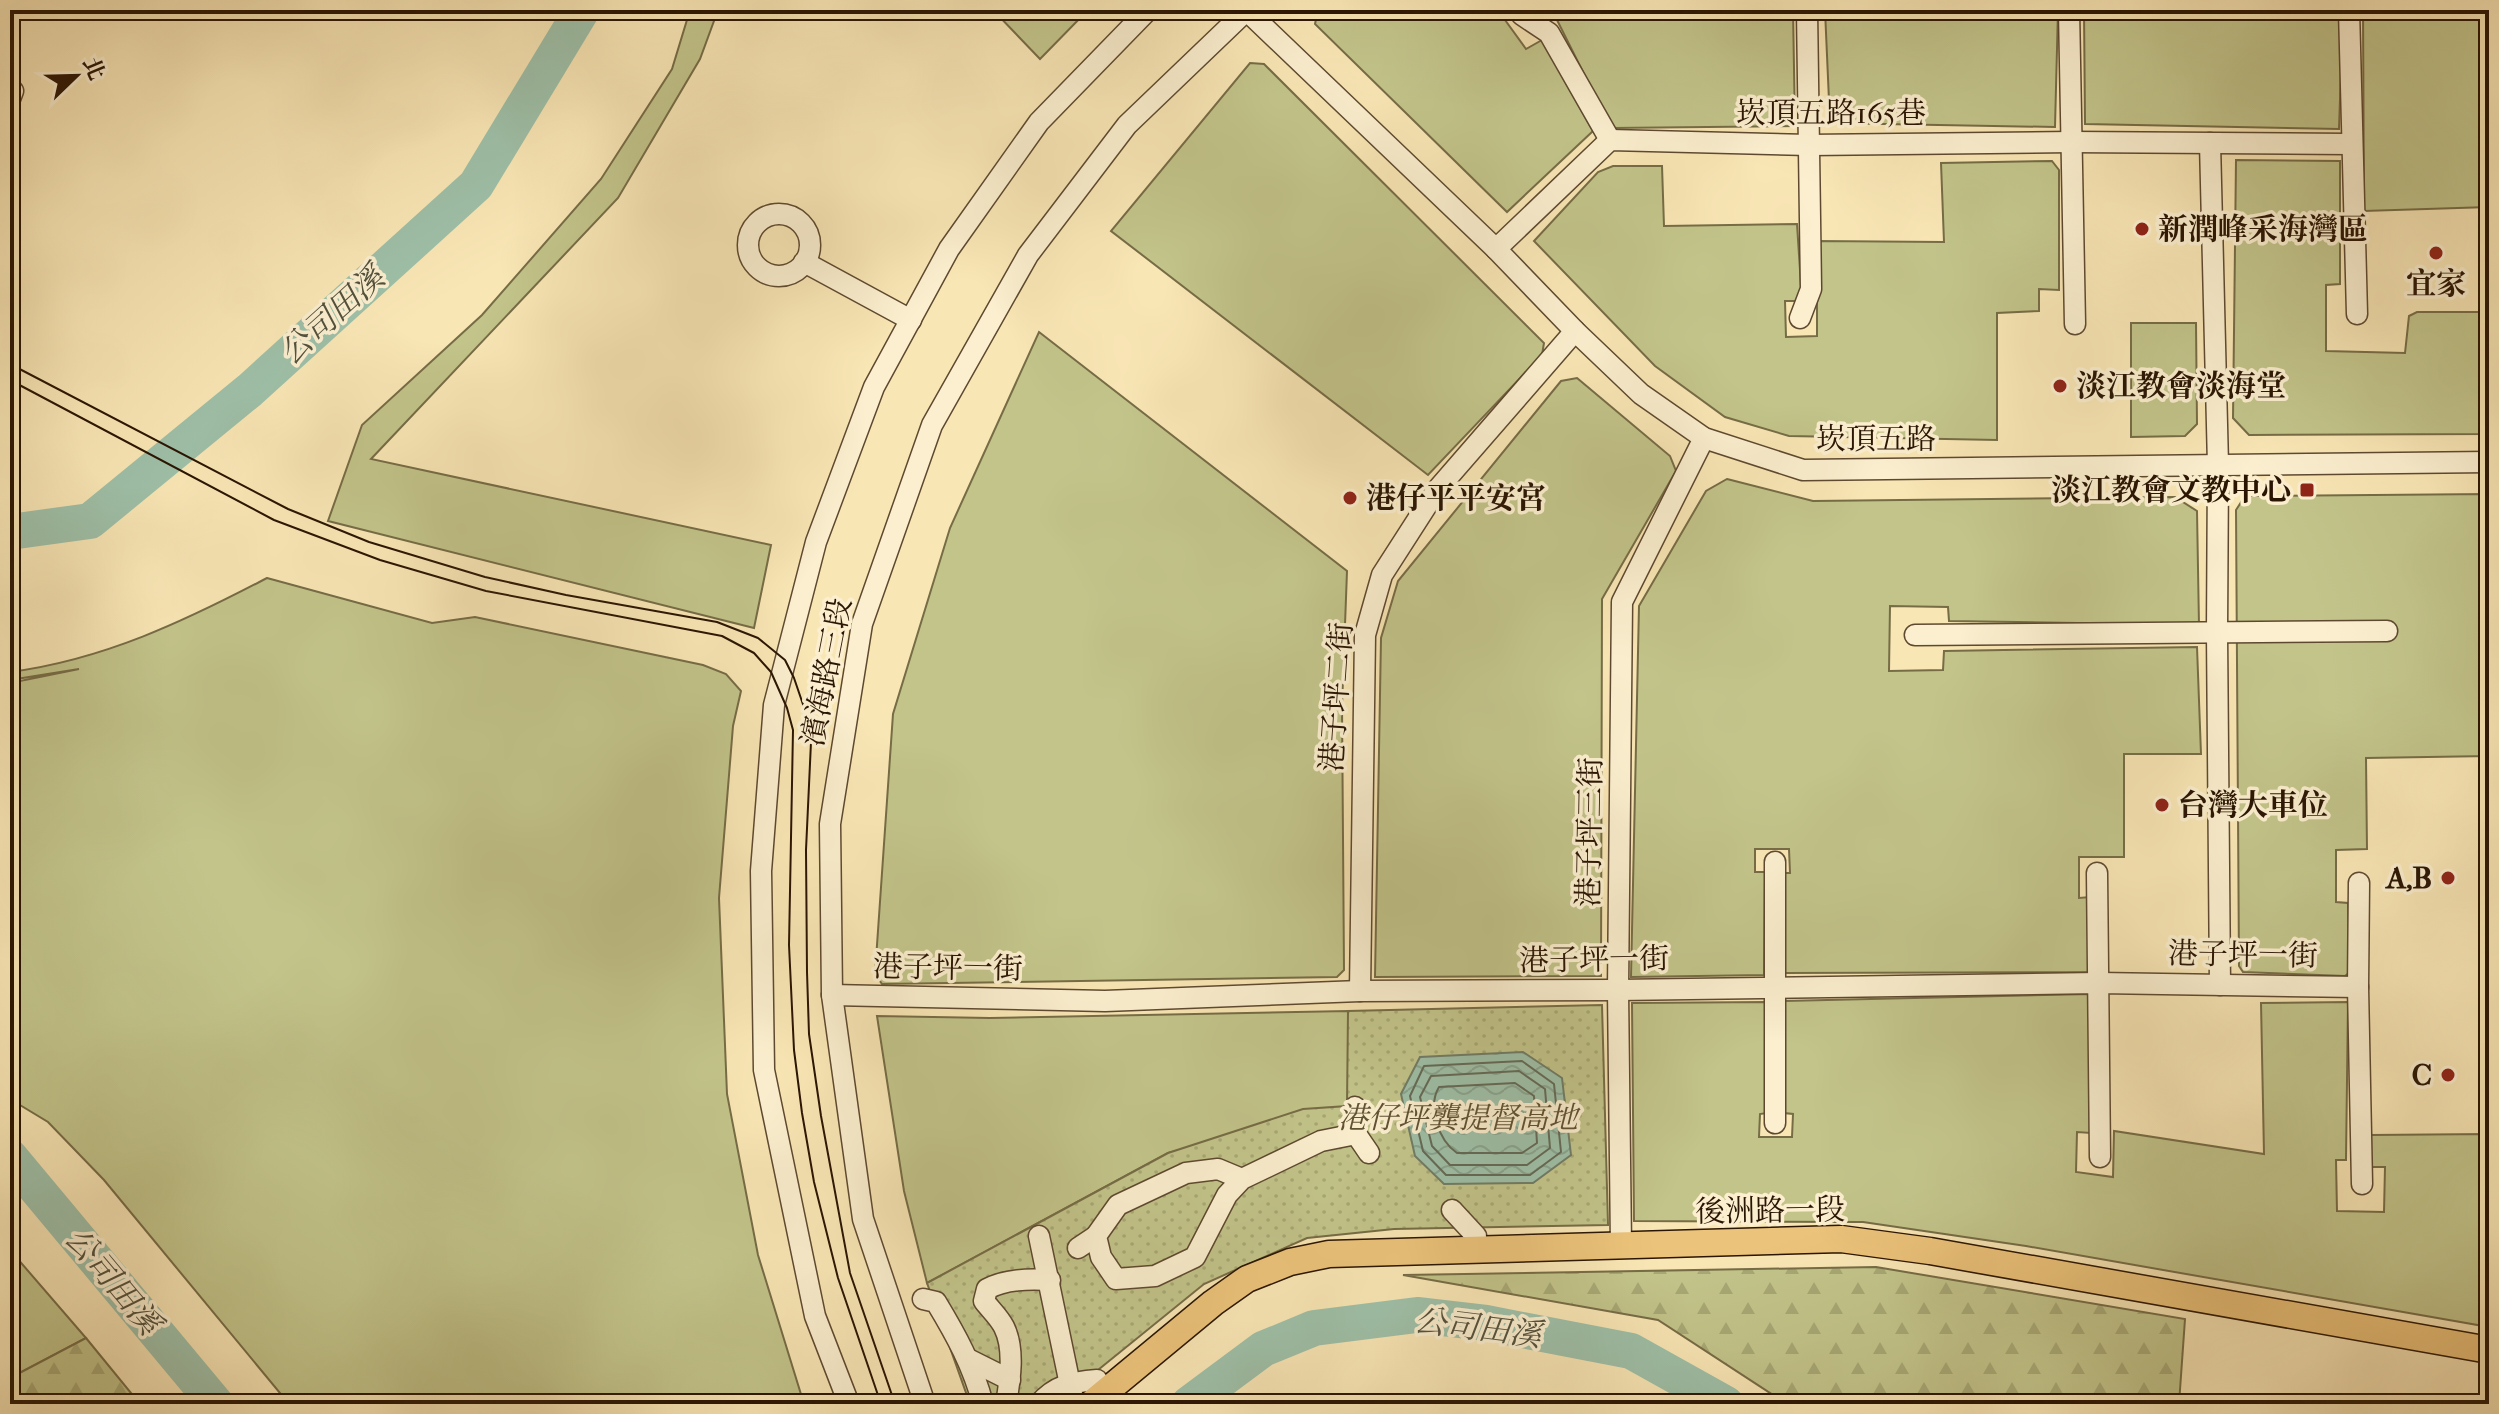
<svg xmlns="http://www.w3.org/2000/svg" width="2499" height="1414" font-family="'IM FELL French Canon','Noto Serif TC',serif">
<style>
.green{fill:#c2c48a;stroke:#766c46;stroke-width:2}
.forest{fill:url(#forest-firs);stroke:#766c46;stroke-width:2}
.park{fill:url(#park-dots);stroke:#766c46;stroke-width:2}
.water{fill:url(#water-waves);stroke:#707c66;stroke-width:2}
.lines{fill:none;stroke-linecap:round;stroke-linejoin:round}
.shore{stroke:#646a56;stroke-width:2}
.river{stroke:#9ec0a8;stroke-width:36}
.minor-casing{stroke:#5e4930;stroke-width:23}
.major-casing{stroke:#2a1503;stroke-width:29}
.minor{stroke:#fbefcf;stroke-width:20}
.major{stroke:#ecc37a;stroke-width:26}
.tram{stroke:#2a1503;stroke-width:2}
.poi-dot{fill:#8f2418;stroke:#fbefcf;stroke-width:3}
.labels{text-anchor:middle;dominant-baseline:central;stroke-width:7;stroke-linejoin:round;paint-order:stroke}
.street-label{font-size:30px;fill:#2a1503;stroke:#fbefcf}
.poi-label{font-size:30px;font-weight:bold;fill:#2a1503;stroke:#fbefcf;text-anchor:start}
.park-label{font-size:30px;font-style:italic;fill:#5f5232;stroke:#fbefcf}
.water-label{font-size:32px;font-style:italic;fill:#53513d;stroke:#fbefcf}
</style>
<defs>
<pattern id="forest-firs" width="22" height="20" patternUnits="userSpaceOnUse" patternTransform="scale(2)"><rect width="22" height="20" fill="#c2c48a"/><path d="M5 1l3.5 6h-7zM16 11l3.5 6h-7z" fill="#a7a875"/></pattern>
<pattern id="park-dots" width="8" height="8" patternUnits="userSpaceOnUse" patternTransform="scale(2)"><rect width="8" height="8" fill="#c2c48a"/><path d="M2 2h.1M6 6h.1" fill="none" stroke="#a7a875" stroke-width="1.8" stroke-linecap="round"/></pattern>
<pattern id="water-waves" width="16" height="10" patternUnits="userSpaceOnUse" patternTransform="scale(2)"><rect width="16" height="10" fill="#9ec0a8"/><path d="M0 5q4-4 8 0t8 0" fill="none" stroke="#88a48f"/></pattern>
</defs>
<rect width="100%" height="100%" fill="#f9e6b5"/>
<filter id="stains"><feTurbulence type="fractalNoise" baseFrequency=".0025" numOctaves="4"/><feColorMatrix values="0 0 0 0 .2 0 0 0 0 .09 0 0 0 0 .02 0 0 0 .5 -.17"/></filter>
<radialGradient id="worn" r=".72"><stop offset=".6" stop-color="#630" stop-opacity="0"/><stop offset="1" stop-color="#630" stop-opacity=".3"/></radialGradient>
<g class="green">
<polygon points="690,10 718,10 700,59 618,198 371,459 771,545 754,628 328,521 362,425 482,315 601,179 672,69"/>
<polygon points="993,10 1088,10 1040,59"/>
<polygon points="1318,10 1504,10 1500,13 1526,49 1542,40 1593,131 1507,212 1315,24"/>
<polygon points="1552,10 1793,10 1795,126 1611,128"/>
<polygon points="1825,10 2058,10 2055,127 1830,123"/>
<polygon points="2084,10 2343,10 2339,129 2085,124"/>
<polygon points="2363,10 2489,10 2489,207 2364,211"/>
<polygon points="1250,63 1264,64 1544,343 1542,355 1428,475 1111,231"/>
<polygon points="2236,160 2340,161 2340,284 2326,285 2326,351 2405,353 2409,316 2417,312 2489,312 2489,434 2249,435 2233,418"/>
<polygon points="2052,161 2059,170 2059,290 2039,289 2039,311 1997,313 1997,440 1789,436 1725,417 1655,366 1534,241 1598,172 1613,166 1662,166 1664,226 1797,224 1802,301 1785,301 1786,337 1817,336 1817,241 1944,242 1941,163"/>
<polygon points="2131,323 2196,323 2197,424 2185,436 2131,437"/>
<polygon points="1039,332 1347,571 1342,706 1344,970 1337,977 882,984 875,974 893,714 950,528"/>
<polygon points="1577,378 1670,456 1676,471 1602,599 1601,976 1375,977 1381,638 1398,581 1561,381"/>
<polygon points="1727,479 1813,501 2175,497 2197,511 2199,625 1949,621 1948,607 1890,606 1889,671 1943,670 1944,651 2197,647 2201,754 2124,754 2124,857 2079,857 2079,898 2090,897 2090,972 1784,973 1783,873 1790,873 1789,849 1755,849 1755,872 1765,872 1764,975 1631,977 1639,606 1706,491"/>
<polygon points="2489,494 2489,756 2366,758 2367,849 2336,850 2336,902 2348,903 2350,972 2345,976 2243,972 2239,966 2236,510 2245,496"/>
<path d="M267,578L432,623L475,617L703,665L726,674L741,691L733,726L719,898L727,1094L758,1255L804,1404H289L104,1180L48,1122L10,1099V683L79,669L10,680V672C103,660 185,621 267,578Z"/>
<polygon points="2092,994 2091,1133 2077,1132 2076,1172 2113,1177 2114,1131 2264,1154 2261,1003 2348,1002 2346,1160 2336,1160 2337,1211 2384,1212 2385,1167 2370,1167 2370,1135 2489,1134 2489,1327 2026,1246 1863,1222 1634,1221 1632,1003 1766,1002 1767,1113 1760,1114 1759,1137 1792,1137 1793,1114 1784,1113 1784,1001"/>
<polygon points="1348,1011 1348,1106 1168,1153 927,1283 904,1191 877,1016 990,1018"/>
<polygon points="10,1250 86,1338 10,1378"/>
</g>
<g class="forest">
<polygon points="1876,1267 2185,1319 2179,1404 1787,1404 1658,1320 1403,1275"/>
<polygon points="86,1338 140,1404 10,1404 10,1378"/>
</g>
<polygon class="park" points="1602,1005 1608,1225 1394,1229 1307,1238 1204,1284 1056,1404 970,1404 927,1283 1168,1153 1303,1109 1347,1106 1348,1011"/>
<polygon class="water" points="1523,1052 1562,1078 1571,1155 1533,1183 1444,1184 1415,1156 1401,1094 1420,1057"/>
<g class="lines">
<g class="shore">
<polygon points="1522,1061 1554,1084 1561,1152 1530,1175 1446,1175 1423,1151 1410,1096 1424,1066"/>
<polygon points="1519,1071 1545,1089 1550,1148 1527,1165 1450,1165 1432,1146 1420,1097 1431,1076"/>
<path d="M1515,1083L1534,1096L1537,1143L1522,1153H1457C1439,1141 1427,1107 1439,1087Z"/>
</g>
<g class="river">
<polyline points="10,532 90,521 250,390 476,185 582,10"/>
<polyline points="10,1157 216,1404"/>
<polyline points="1189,1404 1263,1349 1314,1328 1417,1315 1486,1323 1631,1351 1726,1404"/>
</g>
<g class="minor-casing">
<g id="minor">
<polyline points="1246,10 1496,249 1575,331 1641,394 1704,438 1803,470 2489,462"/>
<polyline points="2069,10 2075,324"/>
<polyline points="2349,10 2357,314"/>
<polyline points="1522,15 1549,33 1610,140"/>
<polyline points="10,99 13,91"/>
<polyline points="2210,143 2218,465 2217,633 2220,985"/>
<circle cx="779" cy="245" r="31"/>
<polyline points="1496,249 1610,140 1809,145 2071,142 2350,144"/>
<polyline points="804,262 911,320"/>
<polyline points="1800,318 1811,289 1807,10"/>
<polyline points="1915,635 2387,631"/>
<polyline points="1775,862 1775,1123"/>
<polyline points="2097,873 2100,1157"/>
<polyline points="2359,883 2358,987 2362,1184"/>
<polyline points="1360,991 1365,635 1382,575 1436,491 1575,331"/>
<polyline points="832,995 1105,1001 1360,991 1618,990 2099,983 2358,987"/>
<polyline points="1356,1134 1369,1153"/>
<polyline points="1242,1179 1227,1195 1195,1257 1155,1276 1116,1279 1101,1257 1096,1236 1118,1205 1186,1173 1218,1169 1242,1179 1321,1141 1356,1134 1355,1107"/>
<polyline points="1452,1210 1476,1236"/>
<polyline points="1039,1236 1073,1399"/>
<polyline points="1621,1246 1618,990 1622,602 1704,438"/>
<polyline points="1078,1248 1096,1236"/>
<path d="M923,1299L936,1302C956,1335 973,1366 983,1404"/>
<polyline points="968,1359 1010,1380"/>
<polyline points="849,1404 815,1316 764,1070 761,871 774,705 816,542 874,387 949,249 1039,122 1148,10"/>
<polyline points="925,1404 863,1219 832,995 830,824 862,624 932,425 1028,255 1127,125 1247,10"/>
<path d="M1006,1404C1010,1380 1015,1349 1004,1327C999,1317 990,1309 984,1301L987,1289C1006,1279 1028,1279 1050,1280"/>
<path d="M1039,1404C1055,1385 1073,1382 1097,1380"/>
</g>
</g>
<g class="major-casing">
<polyline id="major" points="1091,1404 1213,1303 1247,1279 1290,1262 1329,1254 1841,1239 1930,1251 2489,1350"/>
</g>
<use href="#minor" class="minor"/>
<use href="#major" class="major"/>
<g class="tram">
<polyline points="10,364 288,509 369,542 485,577 566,595 717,622 758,638 785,660 794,678 808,719 811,742 806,850 807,972 809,1034 821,1116 850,1273 895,1404"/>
<polyline points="10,380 274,520 380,560 486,591 722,636 754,653 771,672 787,708 793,730 789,945 794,1050 802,1113 814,1182 838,1278 881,1404"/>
</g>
</g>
<g class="poi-dot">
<circle cx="2142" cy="229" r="8"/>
<circle cx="2436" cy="253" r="8"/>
<circle cx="2060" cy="386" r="8"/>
<rect x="2299" y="482" width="16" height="16" rx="4"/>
<circle cx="1350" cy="498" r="8"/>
<circle cx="2162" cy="805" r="8"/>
<circle cx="2448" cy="878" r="8"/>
<circle cx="2448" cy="1075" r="8"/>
</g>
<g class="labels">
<g class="street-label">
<text x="1831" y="113">崁頂五路165巷</text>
<text x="1876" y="439">崁頂五路</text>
<text transform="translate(827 672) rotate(-79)">濱海路三段</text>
<text transform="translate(1337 697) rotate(-86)">港子坪二街</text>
<text transform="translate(1590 832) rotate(-89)">港子坪三街</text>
<text transform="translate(2243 955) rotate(1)">港子坪一街</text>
<text transform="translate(1594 960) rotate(-1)">港子坪一街</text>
<text transform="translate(948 968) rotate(1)">港子坪一街</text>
<text transform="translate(1770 1211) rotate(-1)">後洲路一段</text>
</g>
<g class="poi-label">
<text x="2158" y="229">新潤峰采海灣區</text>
<text x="2436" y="284" text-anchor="middle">宜家</text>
<text x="2076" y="386">淡江教會淡海堂</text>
<text x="2291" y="490" text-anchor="end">淡江教會文教中心</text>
<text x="1366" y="498">港仔平平安宮</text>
<text x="2178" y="805">台灣大車位</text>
<text x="2432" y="878" text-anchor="end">A,B</text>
<text x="2432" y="1075" text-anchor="end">C</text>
</g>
<g class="park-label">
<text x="1458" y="1118">港仔坪龔提督高地</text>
</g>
<g class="water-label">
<text transform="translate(332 315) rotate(-42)">公司田溪</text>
<text transform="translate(113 1281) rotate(50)">公司田溪</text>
<text transform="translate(1478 1328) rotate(7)">公司田溪</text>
</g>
</g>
<rect width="2499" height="1414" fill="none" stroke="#f9e6b5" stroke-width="40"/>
<rect x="12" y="12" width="2475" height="1390" fill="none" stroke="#2a1503" stroke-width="4"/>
<rect x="20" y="20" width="2459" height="1374" fill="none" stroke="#2a1503" stroke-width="2"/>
<g transform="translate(76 76) rotate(67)" stroke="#fbefcf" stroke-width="6" paint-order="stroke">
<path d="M0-6L14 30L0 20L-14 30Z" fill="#2a1503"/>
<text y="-12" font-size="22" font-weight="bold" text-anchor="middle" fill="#2a1503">北</text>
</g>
<rect width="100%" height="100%" filter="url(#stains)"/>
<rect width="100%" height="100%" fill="url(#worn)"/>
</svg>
